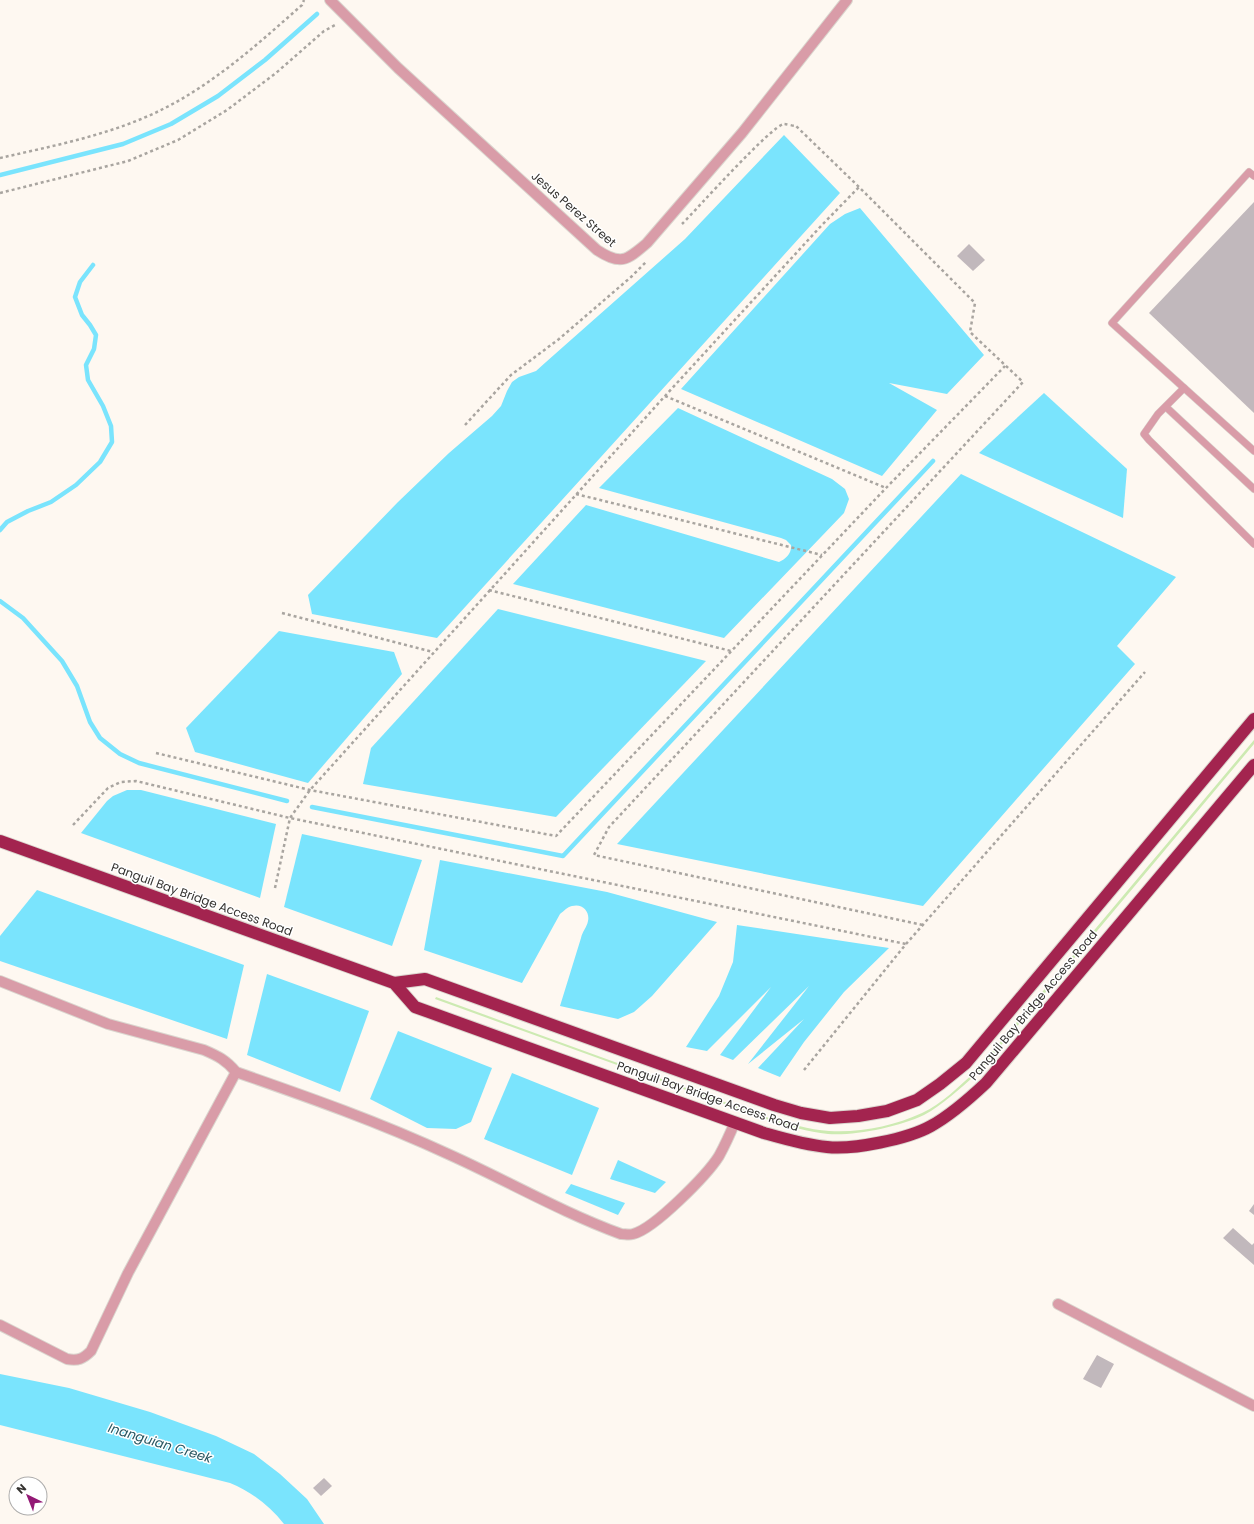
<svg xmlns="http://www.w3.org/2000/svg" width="1254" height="1524" font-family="Poppins,sans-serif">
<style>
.green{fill:#cdeab2}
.water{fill:#7ae4fd}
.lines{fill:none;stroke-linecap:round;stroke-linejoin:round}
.stream{stroke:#7ae4fd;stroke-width:4.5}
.building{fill:#c1b8bc}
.lane-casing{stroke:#dad5ce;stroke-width:8}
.street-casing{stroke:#dad5ce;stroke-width:12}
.highway-casing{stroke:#dad5ce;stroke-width:14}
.path{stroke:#a9a5a0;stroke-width:2.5;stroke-dasharray:3 3;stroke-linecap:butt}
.lane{stroke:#d99ca8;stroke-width:7}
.street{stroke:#d99ca8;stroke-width:10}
.highway{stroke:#a3244f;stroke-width:12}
.labels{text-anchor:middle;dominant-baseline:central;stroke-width:3;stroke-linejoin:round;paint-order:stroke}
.street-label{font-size:12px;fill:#353330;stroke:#fff}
.water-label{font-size:13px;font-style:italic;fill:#285661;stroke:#fff}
</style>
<rect width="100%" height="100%" fill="#fef8f1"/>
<path class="green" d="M1254,740V744L977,1074C960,1088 943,1105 924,1115C899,1127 855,1136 828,1134C808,1132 788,1126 769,1120L435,999L436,997L769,1118C789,1123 809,1130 829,1131C860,1133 894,1126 922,1113C942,1104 959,1086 975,1072Z"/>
<g class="water">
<polygon points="784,135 840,193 437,638 312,614 308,595 398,502 449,453 492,416 501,406 507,391 512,382 519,377 536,371 546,362 685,239"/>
<polygon points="860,208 984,355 947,394 889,383 937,410 882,476 681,389 830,224 845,214"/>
<polygon points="1044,393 1127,469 1123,518 979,453"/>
<path d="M678,408L832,479L845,489L849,499L844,513L724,638L513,584L586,505L779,562C786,559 792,553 791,545L786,540L781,538L599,488Z"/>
<polygon points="961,474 1176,577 1117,646 1135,664 923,906 617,844"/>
<polygon points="498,609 706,661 556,817 363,784 371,748"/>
<polygon points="279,631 394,652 402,674 308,783 195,752 186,728"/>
<polygon points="127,790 141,790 276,824 260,898 81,833 107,801 113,796"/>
<polygon points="302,834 422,860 392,946 284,907"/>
<path d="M440,860L607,892L717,922L652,996L634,1012L618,1019L560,1006C567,983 574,961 581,938C582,932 587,927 588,921C590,912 583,903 572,906C567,907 564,911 560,914L522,983L424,950Z"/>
<polygon points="37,890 244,965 227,1039 0,961 0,936"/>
<polygon points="737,925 889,948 844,992 804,1042 780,1077 758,1068 804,1019 748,1064 809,986 733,1060 720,1055 771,987 707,1051 686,1047 719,996 733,962"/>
<polygon points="267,974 369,1011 340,1092 247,1055"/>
<polygon points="398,1031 492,1068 471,1122 456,1129 427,1128 370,1099"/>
<polygon points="512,1073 599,1108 572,1175 484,1139"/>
<polygon points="618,1160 666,1182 655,1193 610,1179"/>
<polygon points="571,1184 625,1203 618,1215 565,1193"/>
<path d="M0,1374L69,1388L150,1412L216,1436L254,1454L280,1474L307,1499L324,1524H284C270,1506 252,1492 230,1483L0,1425Z"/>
</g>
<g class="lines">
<g class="stream">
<polyline points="0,175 123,144 171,124 218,96 265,60 317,14"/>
<polyline points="0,530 7,522 28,511 51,502 76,485 100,462 112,442 111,426 103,406 88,380 86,365 94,349 96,335 90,325 82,315 75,297 80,282 93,265"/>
<polyline points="0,601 23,618 62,661 77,686 90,722 100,738 120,754 139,763 287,801"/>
<polyline points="312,807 563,856 933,461"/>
</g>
</g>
<g class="building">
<polygon points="1254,202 1254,413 1149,313"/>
<polygon points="969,244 985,260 973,271 957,256"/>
<polygon points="1254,1204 1254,1215 1249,1211"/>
<polygon points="1233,1228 1252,1245 1254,1243 1254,1265 1223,1238"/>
<polygon points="1097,1355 1114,1364 1101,1388 1083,1379"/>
<polygon points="324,1478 332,1486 321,1496 313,1488"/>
</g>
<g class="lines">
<g class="lane-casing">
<g id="lane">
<polyline points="1254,176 1249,172 1112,323 1254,451"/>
<polyline points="1184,388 1158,414 1144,434 1149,440 1254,544"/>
<polyline points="1166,407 1254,489"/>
</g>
</g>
<g class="street-casing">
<g id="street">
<path d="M330,0L398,68L597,250C621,266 627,260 647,243L742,133L847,0"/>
<path d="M0,981L108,1024L204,1050C218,1056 226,1060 236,1072C308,1097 379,1122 448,1154C506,1180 561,1212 621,1234C625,1234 629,1235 633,1234C654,1229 707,1175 719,1156C725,1145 730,1134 735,1122"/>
<polyline points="1058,1304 1254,1406"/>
<path d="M0,1325L67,1359C78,1361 83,1359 91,1351L128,1273L236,1072"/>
</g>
</g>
<g class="highway-casing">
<g id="highway">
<path d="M0,841L394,983L415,1007L764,1133C785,1139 805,1145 827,1147C853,1150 908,1139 931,1126C951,1115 969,1099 986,1083L1254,765"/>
<polyline points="394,983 425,979 774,1105 801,1113 830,1118 858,1116 887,1111 917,1100 940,1084 966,1063 1254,719"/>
</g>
</g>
<g class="path">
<path d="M0,158C53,146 114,134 163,109C215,83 259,43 302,5L304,0"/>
<polyline points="0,193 128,161 178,140 227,110 276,73 324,31 337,24"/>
<path d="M682,224C696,210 772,125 784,124C787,124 793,126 796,126L859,187L975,303L970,332L1023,382L609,827L594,855L923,925"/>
<polyline points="665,396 886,488"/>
<polyline points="465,425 511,375 559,339 631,277 646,262"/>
<polyline points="576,494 822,555"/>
<polyline points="489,590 731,651"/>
<polyline points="282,613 433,652"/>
<polyline points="156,753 310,790 556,836 886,488 1005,366"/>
<polyline points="73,825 108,788 121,782 136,781 290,818 906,944"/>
<polyline points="275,888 290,818 310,790 665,396 821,226 859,187"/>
<polyline points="804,1070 906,944 1145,672"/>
</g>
<use href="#lane" class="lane"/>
<use href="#street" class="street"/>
<use href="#highway" class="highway"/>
</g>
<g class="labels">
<g class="street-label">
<text transform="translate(574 209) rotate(41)">Jesus Perez Street</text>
<text transform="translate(202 899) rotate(20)">Panguil Bay Bridge Access Road</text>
<text transform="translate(1033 1005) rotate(-50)">Panguil Bay Bridge Access Road</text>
<text transform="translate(708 1096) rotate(19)">Panguil Bay Bridge Access Road</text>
</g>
<g class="water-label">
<text transform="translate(160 1443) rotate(17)">Inanguian Creek</text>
</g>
</g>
<g transform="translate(28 1496) rotate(317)"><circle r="19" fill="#ffffff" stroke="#aeadac"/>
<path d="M0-3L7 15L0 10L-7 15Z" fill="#931975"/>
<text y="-6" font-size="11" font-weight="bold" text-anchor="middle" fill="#353330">N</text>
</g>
</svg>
